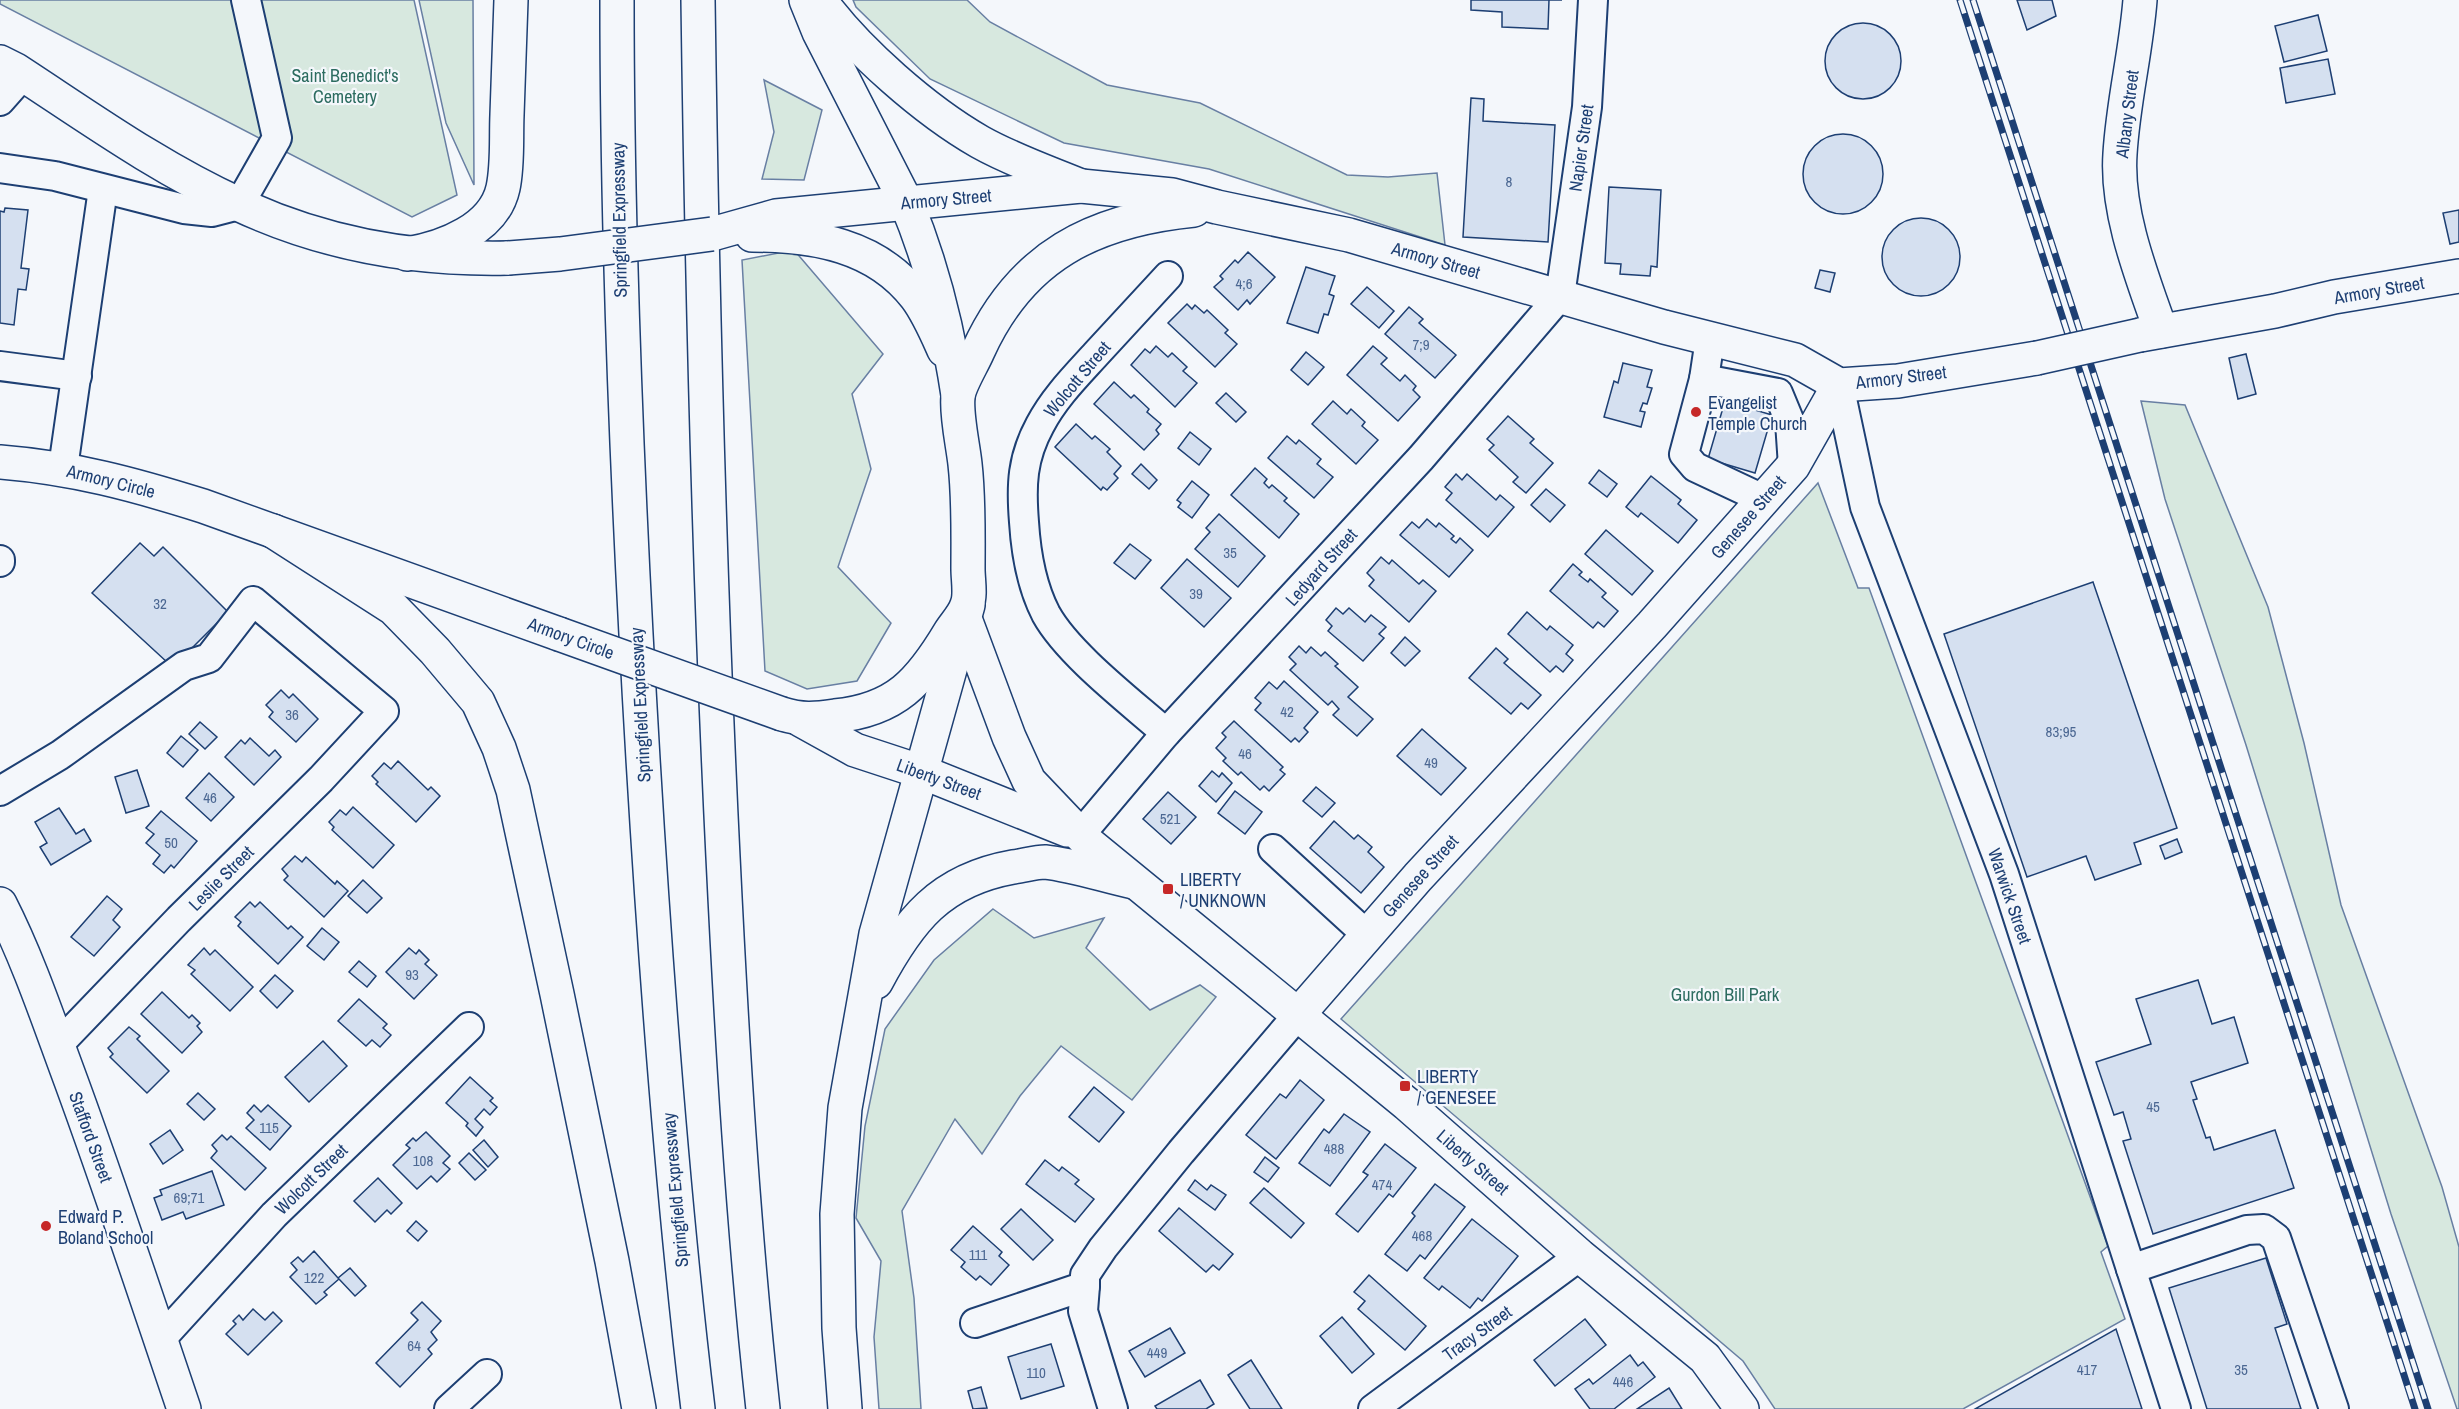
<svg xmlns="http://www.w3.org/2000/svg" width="2459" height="1409" font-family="'Archivo Narrow',sans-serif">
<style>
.green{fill:#d7e8df;stroke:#687fa3;stroke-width:1.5}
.building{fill:#d5e0f0;stroke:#1d3f73;stroke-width:1.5}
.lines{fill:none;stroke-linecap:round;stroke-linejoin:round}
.minor-casing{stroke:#1d3f73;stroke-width:32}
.major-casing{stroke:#1d3f73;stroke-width:36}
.highway-casing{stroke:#1d3f73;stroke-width:36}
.minor{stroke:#f4f7fb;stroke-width:28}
.major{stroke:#f4f7fb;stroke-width:33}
.highway{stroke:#f4f7fb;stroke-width:33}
.rail-casing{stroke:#1d3f73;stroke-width:7}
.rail{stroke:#f4f7fb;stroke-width:4.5;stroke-dasharray:14;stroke-linecap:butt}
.major-bridge-casing{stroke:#1d3f73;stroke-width:36;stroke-linecap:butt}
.major-bridge{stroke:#f4f7fb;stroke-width:33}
.poi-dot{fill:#c62828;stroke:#f4f7fb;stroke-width:2}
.labels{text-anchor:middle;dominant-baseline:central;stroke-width:4.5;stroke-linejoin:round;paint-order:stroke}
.number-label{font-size:15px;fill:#4b6792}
.park-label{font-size:18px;fill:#2c6c60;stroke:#f4f7fb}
.street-label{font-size:18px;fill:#1d3f73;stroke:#f4f7fb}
.poi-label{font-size:18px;fill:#1d3f73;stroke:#f4f7fb;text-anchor:start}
</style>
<rect width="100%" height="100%" fill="#f4f7fb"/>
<g class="green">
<polygon points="0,0 414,0 457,195 412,217 0,4"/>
<polygon points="419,0 473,0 474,185 446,123"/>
<polygon points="853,0 967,0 990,22 1107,85 1200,103 1347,175 1388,177 1437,173 1445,245 1209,169 1064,143 930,79 856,7"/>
<polygon points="764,80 822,110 804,180 762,179 774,132"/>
<polygon points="794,250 883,354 852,394 871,469 838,567 891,623 857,681 807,689 765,671 742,260"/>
<polygon points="2141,401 2185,405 2268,607 2304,743 2341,905 2442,1187 2459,1247 2459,1409 2457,1409 2391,1214 2246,745 2165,499"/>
<polygon points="1818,483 1858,588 1869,588 2108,1246 2101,1252 2125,1319 1963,1409 1775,1409 1743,1361 1341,1019"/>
<polygon points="993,909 1034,938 1104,918 1086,948 1150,1010 1200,985 1216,997 1132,1100 1061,1046 1020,1096 982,1154 955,1119 902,1211 914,1298 921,1409 879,1409 874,1337 881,1261 856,1218 865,1126 885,1029 934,960"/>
</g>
<g class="building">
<polygon points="1471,0 1562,0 1549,0 1548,29 1502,27 1502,12 1471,10"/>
<polygon points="2017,0 2052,0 2056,16 2027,30"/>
<polygon points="2318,15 2327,51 2284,62 2275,26"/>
<circle cx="1863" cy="61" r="38"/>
<polygon points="2328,59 2335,94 2286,103 2280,68"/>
<polygon points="1471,98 1484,99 1483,121 1555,125 1548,242 1463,237"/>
<circle cx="1843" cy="174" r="40"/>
<polygon points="1609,187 1661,190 1657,267 1651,266 1650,276 1620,274 1621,264 1605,263"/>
<polygon points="5,208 28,210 21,268 29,269 26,290 18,289 14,325 0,323 0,211 4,212"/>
<polygon points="2459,210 2459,242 2450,244 2443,213"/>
<circle cx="1921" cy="257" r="39"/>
<polygon points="1248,252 1275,277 1250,304 1247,300 1238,310 1214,287 1223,279 1220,276 1235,260 1238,263"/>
<polygon points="1306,267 1335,276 1329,294 1334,296 1328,315 1324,314 1318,333 1287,323"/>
<polygon points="1820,270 1835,273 1830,292 1815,288"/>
<polygon points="1367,287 1394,311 1379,328 1351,304"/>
<polygon points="1187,304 1192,309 1195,305 1204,313 1207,310 1228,330 1225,333 1237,344 1215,367 1168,323"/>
<polygon points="1409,307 1423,319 1419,323 1456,355 1435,378 1385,334"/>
<polygon points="1156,346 1168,357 1172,353 1187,367 1183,371 1197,383 1175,407 1131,365 1145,349 1150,353"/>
<polygon points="1373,346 1387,358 1381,364 1400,381 1405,375 1416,386 1413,390 1420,397 1398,421 1347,375"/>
<polygon points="1306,352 1324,367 1308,385 1291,370"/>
<polygon points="2246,354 2256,394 2238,399 2229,358"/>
<polygon points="1623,363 1652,370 1647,387 1652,388 1647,404 1643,403 1640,411 1645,412 1641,427 1604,417 1614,381 1618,383"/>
<polygon points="1114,382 1131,398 1134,395 1149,409 1147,412 1161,424 1156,430 1159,434 1144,450 1094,404"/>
<polygon points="1226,393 1246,412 1236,422 1216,403"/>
<polygon points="1333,401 1347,414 1351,409 1365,422 1362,426 1378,440 1356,464 1312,424"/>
<polygon points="1725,401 1772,415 1755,473 1708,459"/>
<polygon points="1508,416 1534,439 1530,443 1553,463 1526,493 1513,482 1518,477 1489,450 1494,445 1487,439"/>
<polygon points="1076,424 1092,439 1095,436 1110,449 1107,452 1121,466 1114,474 1118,478 1107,490 1103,487 1101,490 1055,447"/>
<polygon points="1190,432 1211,449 1199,465 1178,448"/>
<polygon points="1287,436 1296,444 1299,440 1321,459 1317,464 1333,477 1314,498 1268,458"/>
<polygon points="1141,464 1157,480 1149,489 1132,474"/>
<polygon points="1255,468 1267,479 1264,483 1269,488 1272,485 1287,498 1284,501 1299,514 1279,538 1231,495"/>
<polygon points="1599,470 1617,484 1607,497 1589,483"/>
<polygon points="1456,474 1462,480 1467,474 1496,500 1500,495 1514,507 1488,537 1446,500 1452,493 1445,487"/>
<polygon points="1651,476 1681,500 1678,504 1697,520 1678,543 1641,513 1638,517 1626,507"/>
<polygon points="1192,481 1209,495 1192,518 1178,507 1181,503 1177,500"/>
<polygon points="1546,489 1565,505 1550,522 1531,505"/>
<polygon points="1219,514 1265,556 1238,587 1195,549 1210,532 1206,528"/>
<polygon points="1427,519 1436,527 1439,523 1454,536 1451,539 1456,543 1460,538 1473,550 1449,577 1400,535 1412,522 1419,528"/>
<polygon points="1606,530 1653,571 1632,595 1585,554"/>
<polygon points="140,543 154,556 163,547 228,612 179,661 168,663 92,593"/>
<polygon points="1130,544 1151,560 1135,579 1114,563"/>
<polygon points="1381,557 1389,564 1392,560 1419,584 1423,580 1436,591 1409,622 1369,586 1374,580 1367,573"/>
<polygon points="1187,559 1231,598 1204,627 1161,588"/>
<polygon points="1573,564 1582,572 1579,575 1588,582 1590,579 1606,593 1602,597 1618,611 1604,627 1598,622 1593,628 1550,591"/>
<polygon points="2093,582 2177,828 2134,843 2141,864 2095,880 2086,856 2027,877 1944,634"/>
<polygon points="1336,608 1343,614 1349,608 1365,622 1371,615 1386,627 1379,634 1384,638 1363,661 1328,631 1332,626 1326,620"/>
<polygon points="1527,612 1547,630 1550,626 1573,645 1566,654 1573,660 1563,672 1556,666 1550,672 1508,634"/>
<polygon points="1405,637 1420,651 1405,666 1391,653"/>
<polygon points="1299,646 1306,653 1311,647 1321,656 1325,652 1338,664 1335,666 1358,687 1348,697 1373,719 1357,736 1333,715 1339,709 1332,701 1328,705 1290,670 1296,664 1289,657"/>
<polygon points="1496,648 1508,659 1504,663 1541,695 1528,709 1521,703 1511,714 1469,678"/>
<polygon points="1284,681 1318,712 1304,728 1308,732 1299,742 1295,738 1291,742 1255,710 1261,703 1255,698 1269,682 1277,689"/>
<polygon points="281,690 289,698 293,694 318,719 296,742 269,717 273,712 266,705"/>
<polygon points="1234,721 1283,767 1280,770 1285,774 1269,791 1264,786 1260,790 1241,772 1238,775 1223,761 1226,758 1216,748 1226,737 1222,733"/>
<polygon points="200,722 217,737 205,749 189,734"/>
<polygon points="1422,729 1466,768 1441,795 1397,756"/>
<polygon points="181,736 198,750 183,767 167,753"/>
<polygon points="250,738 269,756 275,750 281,757 254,785 225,757 241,740 245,744"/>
<polygon points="398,761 428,790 431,787 440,796 416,822 376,784 378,782 372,776 384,763 391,769"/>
<polygon points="137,770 149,806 126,813 115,777"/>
<polygon points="1212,771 1219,777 1222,773 1232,783 1216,802 1199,786"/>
<polygon points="209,773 234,797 211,821 186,798"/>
<polygon points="1316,787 1335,803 1322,817 1303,801"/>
<polygon points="1235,791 1262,812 1245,834 1218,813"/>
<polygon points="1168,792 1196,817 1171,844 1143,819"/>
<polygon points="353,807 394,845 373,868 332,830 334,827 329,822 340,810 346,815"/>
<polygon points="59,808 76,834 84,829 91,841 51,865 40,847 47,843 35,822"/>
<polygon points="161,811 197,841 174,868 171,865 164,873 153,864 160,855 146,843 154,834 146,828"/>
<polygon points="1334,821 1354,839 1358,835 1372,847 1368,852 1384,867 1361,893 1310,848"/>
<polygon points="2177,839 2182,852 2165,859 2160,846"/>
<polygon points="295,856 302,862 306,857 335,884 337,881 348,891 324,917 284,880 288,876 282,869"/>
<polygon points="363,880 382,898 367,913 348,896"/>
<polygon points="107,896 122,909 113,920 120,927 94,956 71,937"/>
<polygon points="250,902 255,907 260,902 288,929 291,926 303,937 278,964 238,926 241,922 235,917"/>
<polygon points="322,928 339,942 324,960 307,946"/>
<polygon points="204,948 210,955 215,950 253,987 230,1011 191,974 195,970 188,965"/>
<polygon points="409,948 416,954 419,950 429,960 425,964 437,975 414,999 386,972"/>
<polygon points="359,961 376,976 367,987 349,972"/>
<polygon points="275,975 293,991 277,1008 260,991"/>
<polygon points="2198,980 2212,1024 2234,1017 2248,1063 2191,1082 2197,1099 2193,1100 2206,1138 2210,1137 2214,1150 2275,1130 2294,1188 2153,1234 2123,1141 2131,1139 2123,1112 2114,1115 2096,1062 2151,1044 2136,999"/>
<polygon points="162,992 189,1018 192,1015 200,1023 197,1026 202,1032 182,1053 141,1014"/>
<polygon points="359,999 387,1024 383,1028 391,1035 380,1047 372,1040 366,1046 338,1021"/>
<polygon points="129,1027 140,1036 137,1039 169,1071 147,1093 110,1057 113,1054 108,1048"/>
<polygon points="323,1041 347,1066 309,1102 285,1077"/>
<polygon points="470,1077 493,1098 490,1101 497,1107 490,1115 484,1109 475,1119 483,1127 476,1136 466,1126 468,1123 446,1103"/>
<polygon points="1300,1080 1324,1100 1276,1159 1246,1135 1280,1094 1286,1098"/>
<polygon points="1094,1087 1124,1112 1099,1142 1069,1117"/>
<polygon points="198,1093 215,1109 204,1120 187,1104"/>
<polygon points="254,1105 261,1112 268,1105 291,1126 270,1150 246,1128 254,1120 247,1113"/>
<polygon points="1344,1114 1370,1132 1330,1186 1299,1163 1324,1129 1329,1133"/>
<polygon points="170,1130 183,1150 163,1164 150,1144"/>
<polygon points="426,1132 450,1156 443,1163 450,1169 437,1182 431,1176 417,1189 393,1165 410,1148 406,1145 413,1138 416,1141"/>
<polygon points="222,1135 227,1140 231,1136 266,1168 245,1190 211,1158 217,1151 212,1145"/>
<polygon points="484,1140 498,1157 488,1167 473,1150"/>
<polygon points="1385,1144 1416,1168 1393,1197 1389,1194 1358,1232 1336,1214 1368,1175 1363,1172"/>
<polygon points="469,1153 486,1170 475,1180 459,1163"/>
<polygon points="1265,1157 1279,1168 1268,1182 1254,1172"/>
<polygon points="1045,1160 1059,1171 1062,1167 1079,1180 1075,1184 1094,1199 1075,1222 1026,1184"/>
<polygon points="212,1171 224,1205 186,1219 183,1212 162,1220 154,1198 162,1195 160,1190"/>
<polygon points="378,1178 402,1203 391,1214 387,1210 375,1222 354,1201"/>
<polygon points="1195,1180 1207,1190 1211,1185 1226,1195 1215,1210 1188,1190"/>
<polygon points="1435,1184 1465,1207 1425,1259 1420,1255 1407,1271 1385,1254 1415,1216 1412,1213"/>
<polygon points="1264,1188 1304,1223 1291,1238 1250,1203"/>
<polygon points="1179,1208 1233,1254 1219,1270 1213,1265 1206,1272 1159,1231"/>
<polygon points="1021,1209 1053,1240 1033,1260 1001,1229"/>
<polygon points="1472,1219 1518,1256 1482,1301 1478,1298 1470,1308 1442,1286 1439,1290 1424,1278"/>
<polygon points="416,1221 427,1231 418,1241 407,1231"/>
<polygon points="973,1226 1002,1252 999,1256 1009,1265 991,1285 980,1276 976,1280 961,1267 965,1262 951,1250"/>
<polygon points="314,1251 338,1278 350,1268 366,1286 355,1296 339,1279 324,1292 327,1295 316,1304 290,1277 297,1270 291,1263 298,1257 303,1262"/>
<polygon points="2266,1258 2287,1324 2275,1328 2301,1409 2207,1409 2169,1288"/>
<polygon points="1369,1275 1426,1326 1405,1350 1358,1309 1365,1301 1354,1292"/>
<polygon points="422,1302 441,1321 431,1332 437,1340 428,1349 432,1354 400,1387 376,1363 418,1320 411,1313"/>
<polygon points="253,1309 265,1320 273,1312 282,1321 248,1355 226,1334 236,1324 233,1321 239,1315 243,1320"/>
<polygon points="1342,1317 1374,1354 1352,1373 1320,1336"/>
<polygon points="1585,1319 1606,1345 1555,1386 1534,1360"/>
<polygon points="1170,1328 1185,1353 1145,1377 1129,1351"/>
<polygon points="2116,1329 2142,1409 1975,1409"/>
<polygon points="1051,1344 1064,1386 1021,1399 1008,1357"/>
<polygon points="1630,1355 1638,1366 1643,1362 1655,1377 1614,1409 1590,1409 1575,1389 1589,1379 1593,1384"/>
<polygon points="1251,1360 1282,1409 1250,1409 1228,1375"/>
<polygon points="1200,1380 1214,1404 1206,1409 1157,1409 1155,1406"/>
<polygon points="981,1387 987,1408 973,1409 968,1391"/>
<polygon points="1669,1388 1682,1409 1637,1409"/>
</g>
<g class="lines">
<g class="minor-casing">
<g id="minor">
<polyline points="0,101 23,75"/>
<polyline points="0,168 55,176 184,209 212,212 239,205 277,138 246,0"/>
<polyline points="1710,339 1704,379 1684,454 1695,467 1763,499"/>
<polyline points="0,366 77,376"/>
<polyline points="1704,379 1778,393 1790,422 1793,466"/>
<polyline points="1839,385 1865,507 2004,874 2176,1409"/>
<polyline points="63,468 103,189"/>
<polyline points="0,560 0,562"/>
<path d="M1166,733C1131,702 1068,654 1046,614C1031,585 1026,554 1024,522C1021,485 1022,458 1040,425C1054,398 1076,376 1096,354C1120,328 1144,302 1168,276"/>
<polyline points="0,791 60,755 184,666 209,658 253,601 384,711 321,779 179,919 58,1045"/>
<polyline points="1080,835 1166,733 1421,458 1560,296 1587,107 1593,0"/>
<polyline points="1273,849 1367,935"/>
<polyline points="2131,1269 2247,1230 2264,1229 2276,1238 2334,1409"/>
<polyline points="1085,1286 1083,1311 1113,1409"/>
<polyline points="975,1323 1085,1286 1085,1275 1103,1248 1181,1152 1297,1016"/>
<polyline points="160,1340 274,1215 469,1027"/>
<polyline points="449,1409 487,1374"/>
<polyline points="1373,1409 1580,1256"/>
</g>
</g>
<g class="major-casing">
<g id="major">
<path d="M2140,0C2136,52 2123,102 2120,154C2116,212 2142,277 2161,331"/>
<path d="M0,62L16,70C88,117 159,168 238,204C323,244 415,260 508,258"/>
<polyline points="712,234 776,216 1081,186 1172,195 1217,207 1349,235 1664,327 1795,360 1839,385 1898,381 2037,358"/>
<path d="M752,235C814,235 876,245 916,297C928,313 936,332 944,350"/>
<polyline points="2140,335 2275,311 2334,297 2459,276"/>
<path d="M0,462C74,468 133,484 203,506L559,634"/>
<polyline points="964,616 1009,737 1029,781 1088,843 1407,1104 1580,1256 1705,1358 1742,1409"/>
<path d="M782,714C802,720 814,719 835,716C896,710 920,682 950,632C955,624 964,615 967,605C971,595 968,580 968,569C968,534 969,499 965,464C963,445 956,415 958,397C959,385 973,363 978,351C1021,256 1093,220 1194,210"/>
<polyline points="801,720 855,750 922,772 1067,830"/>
<path d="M0,904C29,961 49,1022 71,1081C111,1190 147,1300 184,1409"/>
<polyline points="1297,1016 1418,877 1652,625 1793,466 1839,385"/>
</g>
</g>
<g class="highway-casing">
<g id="highway">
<path d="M617,0C617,253 628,506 643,759C656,976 672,1193 698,1409"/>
<path d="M698,0C702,286 709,572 723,857C732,1042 743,1226 763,1409"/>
<path d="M806,0L819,32L906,202C932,264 948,329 958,395"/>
<path d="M820,0C857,51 926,111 980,142C1012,160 1047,172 1081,186"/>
<path d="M407,254C444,248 494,229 503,188C508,165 506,138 507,115C508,76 510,38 511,0"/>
<polyline points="273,531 393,608 435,651 478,702 499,748 513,790 557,994 612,1261 639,1409"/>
<path d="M876,982C909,920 940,880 1013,867C1023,866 1035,862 1045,862C1074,865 1105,876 1134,882"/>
<polyline points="845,1409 839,1328 837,1214 845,1108 876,934 968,605"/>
</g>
</g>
<use href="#minor" class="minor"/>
<use href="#major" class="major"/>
<use href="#highway" class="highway"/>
<g class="rail-casing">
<g id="rail">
<polyline points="1960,0 2415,1409"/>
<polyline points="1973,0 2428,1409"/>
</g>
</g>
<use href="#rail" class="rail"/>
<g class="major-bridge-casing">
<g id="major-bridge">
<polyline points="508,258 560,254 712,234"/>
<polyline points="2037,358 2140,335"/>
<polyline points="559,634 782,714"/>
</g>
</g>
<use href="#major-bridge" class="major-bridge"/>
</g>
<g class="poi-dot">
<circle cx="1696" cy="412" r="6"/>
<rect x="1162" y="883" width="12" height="12" rx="3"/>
<rect x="1399" y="1080" width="12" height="12" rx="3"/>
<circle cx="46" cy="1226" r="6"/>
</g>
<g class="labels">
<g class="number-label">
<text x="1509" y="181">8</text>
<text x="1244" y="283">4;6</text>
<text x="1421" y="344">7;9</text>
<text x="1230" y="552">35</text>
<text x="1196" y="593">39</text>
<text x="160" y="603">32</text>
<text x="1287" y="711">42</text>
<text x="292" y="714">36</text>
<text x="2061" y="731">83;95</text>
<text x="1245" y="753">46</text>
<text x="1431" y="762">49</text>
<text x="210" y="797">46</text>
<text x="1170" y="818">521</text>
<text x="171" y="842">50</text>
<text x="412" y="974">93</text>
<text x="2153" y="1106">45</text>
<text x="269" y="1127">115</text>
<text x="1334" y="1148">488</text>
<text x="423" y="1160">108</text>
<text x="1382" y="1184">474</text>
<text x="189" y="1197">69;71</text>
<text x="1422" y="1235">468</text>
<text x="978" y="1254">111</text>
<text x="314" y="1277">122</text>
<text x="414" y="1345">64</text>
<text x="1157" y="1352">449</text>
<text x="2087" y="1369">417</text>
<text x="2241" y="1369">35</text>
<text x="1036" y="1372">110</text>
<text x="1623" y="1381">446</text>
</g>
<g class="park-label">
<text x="345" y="75">Saint Benedict's<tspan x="345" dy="21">Cemetery</tspan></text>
<text x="1725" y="994">Gurdon Bill Park</text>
</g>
<g class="street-label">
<text transform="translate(2127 114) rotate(-83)">Albany Street</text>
<text transform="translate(1581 148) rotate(-82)">Napier Street</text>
<text transform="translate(946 199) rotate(-5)">Armory Street</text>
<text transform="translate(619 220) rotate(-91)">Springfield Expressway</text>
<text transform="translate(1436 260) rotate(16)">Armory Street</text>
<text transform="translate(2379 290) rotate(-10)">Armory Street</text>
<text transform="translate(1901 377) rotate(-7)">Armory Street</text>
<text transform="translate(1077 379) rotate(-50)">Wolcott Street</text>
<text transform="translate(111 481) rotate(14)">Armory Circle</text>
<text transform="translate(1748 517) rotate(-49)">Genesee Street</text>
<text transform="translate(1321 567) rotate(-48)">Ledyard Street</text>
<text transform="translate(571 638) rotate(20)">Armory Circle</text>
<text transform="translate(640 705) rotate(-93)">Springfield Expressway</text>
<text transform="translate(939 779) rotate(20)">Liberty Street</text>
<text transform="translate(1420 876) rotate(-48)">Genesee Street</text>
<text transform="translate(221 878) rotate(-45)">Leslie Street</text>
<text transform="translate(2010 896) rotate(71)">Warwick Street</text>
<text transform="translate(91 1137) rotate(70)">Stafford Street</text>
<text transform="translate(1473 1162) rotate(41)">Liberty Street</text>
<text transform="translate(311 1179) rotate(-44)">Wolcott Street</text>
<text transform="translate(675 1190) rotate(-95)">Springfield Expressway</text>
<text transform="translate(1477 1333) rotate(-36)">Tracy Street</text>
</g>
<g class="poi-label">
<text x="1708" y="402">Evangelist<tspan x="1708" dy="21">Temple Church</tspan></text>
<text x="1180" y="879">LIBERTY<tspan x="1180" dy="21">/ UNKNOWN</tspan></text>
<text x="1417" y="1076">LIBERTY<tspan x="1417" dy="21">/ GENESEE</tspan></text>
<text x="58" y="1216">Edward P.<tspan x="58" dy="21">Boland School</tspan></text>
</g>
</g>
</svg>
